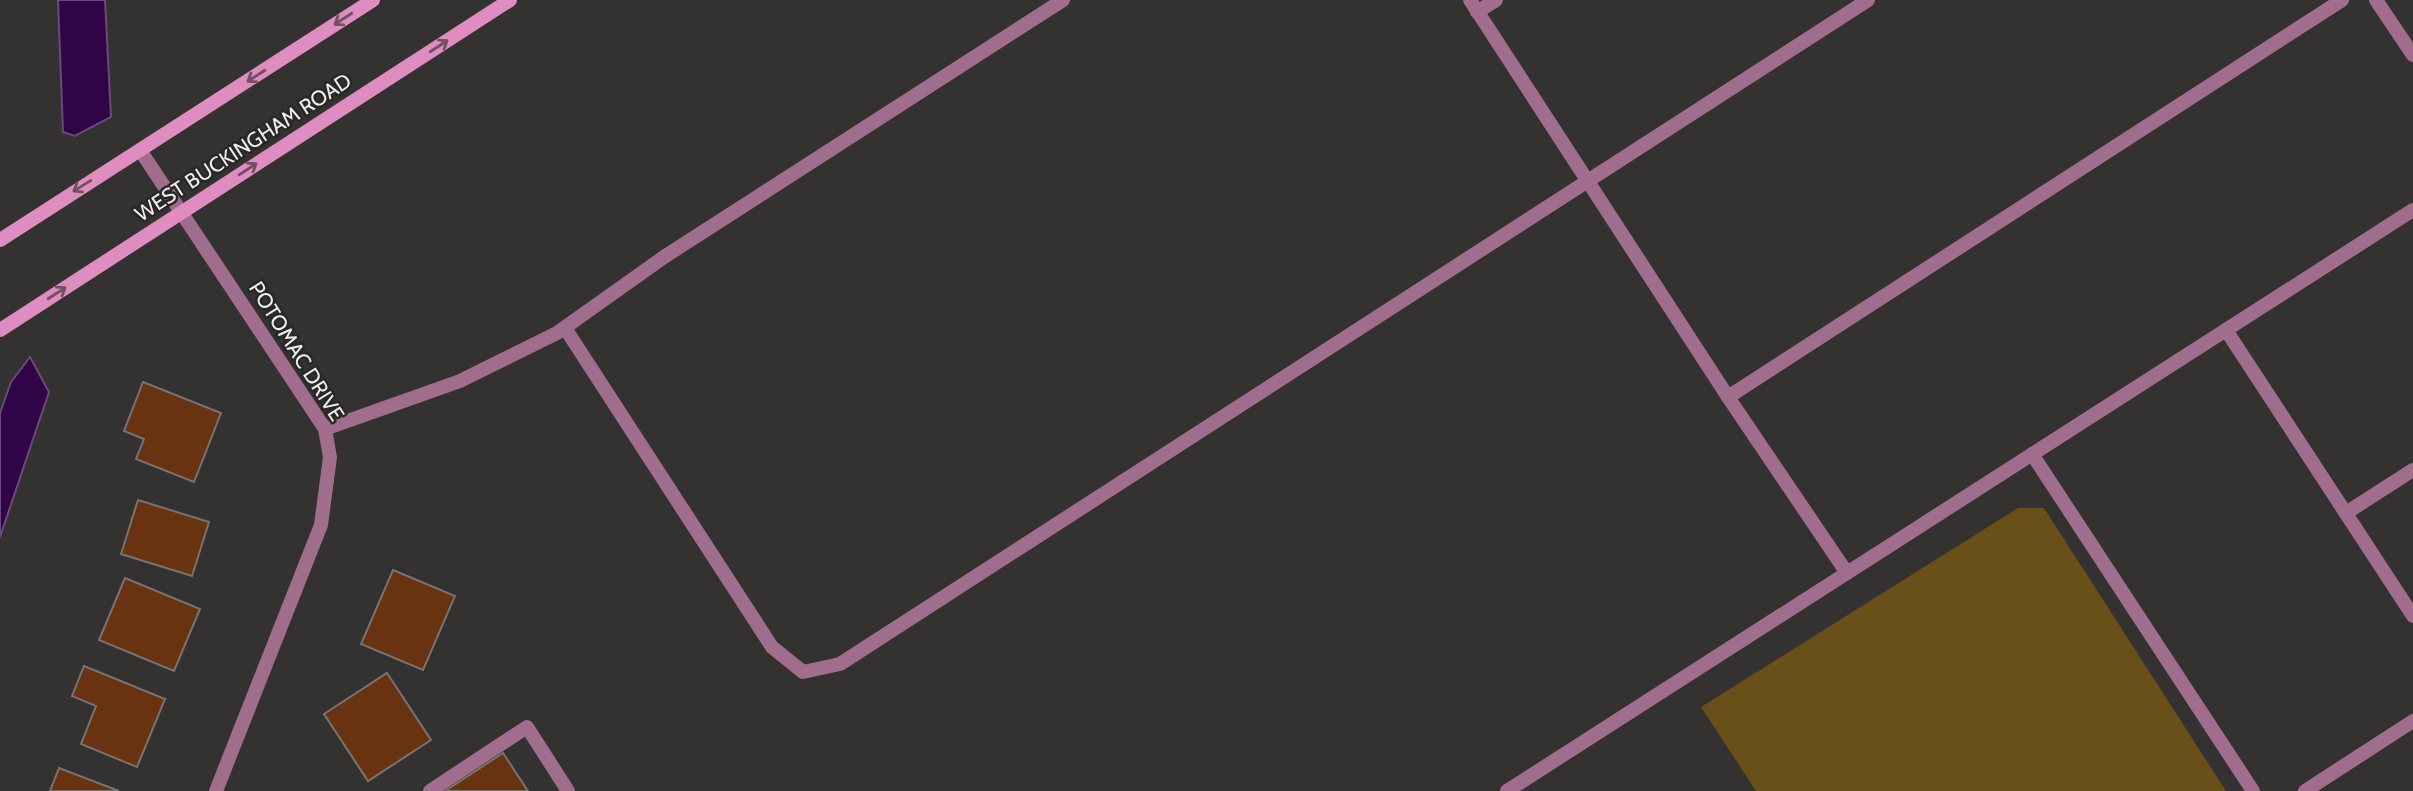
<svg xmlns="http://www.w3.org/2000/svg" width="2413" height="791" font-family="Cabin,sans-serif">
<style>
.green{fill:#694f18}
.water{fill:#300547;stroke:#694b79;stroke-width:2}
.building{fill:#693210;stroke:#777372;stroke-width:2}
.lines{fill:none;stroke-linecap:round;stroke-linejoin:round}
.service{stroke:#a06d8c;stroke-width:14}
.minor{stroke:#a06d8c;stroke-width:14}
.secondary{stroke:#df8dc0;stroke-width:14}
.oneway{stroke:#725064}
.labels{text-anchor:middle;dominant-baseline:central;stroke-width:5;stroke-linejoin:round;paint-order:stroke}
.street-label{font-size:21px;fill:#efeded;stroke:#2a2727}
</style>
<rect width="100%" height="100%" fill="#343131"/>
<polygon class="green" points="2018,508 2044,508 2226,791 1756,791 1701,707"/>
<g class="water">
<polygon points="58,0 105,0 111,117 75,136 63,132"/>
<polygon points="30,357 49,392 0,537 0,413 11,382"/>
</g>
<g class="building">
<polygon points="143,382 221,413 194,482 136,459 144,439 124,431"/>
<polygon points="138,500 209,522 192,576 121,554"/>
<polygon points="393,570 455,596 423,670 361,644"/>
<polygon points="125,578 200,609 174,671 99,640"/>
<polygon points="84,666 165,699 137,767 81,744 96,706 72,696"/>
<polygon points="387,673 431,740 368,781 324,714"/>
<polygon points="503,753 528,791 445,791"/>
<polygon points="59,768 119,791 50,791"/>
</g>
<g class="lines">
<g class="service">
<polyline points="1477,12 1496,0"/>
<polyline points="2226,330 2413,616"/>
<polyline points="2346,513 2413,470"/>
<polyline points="430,791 527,727 568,791"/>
</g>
<g class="minor">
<polyline points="1470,0 1728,397 1847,573"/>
<polyline points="2376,0 2413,55"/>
<polyline points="140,150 325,429 330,457 321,525 216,791"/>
<polyline points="565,328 772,647 803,672 840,664 1868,0"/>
<polyline points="1728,397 2342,0"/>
<polyline points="325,429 460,381 557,333 664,257 1063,0"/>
<polyline points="2032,454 2253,791"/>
<polyline points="1507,791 2413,210"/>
<polyline points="2305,791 2413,721"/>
</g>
<g class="secondary">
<polyline points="0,240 373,0"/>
<polyline points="0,330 510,0"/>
</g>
</g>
<defs><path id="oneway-shaft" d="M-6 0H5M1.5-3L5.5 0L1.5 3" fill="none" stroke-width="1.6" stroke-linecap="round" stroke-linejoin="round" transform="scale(1.75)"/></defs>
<g class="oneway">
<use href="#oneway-shaft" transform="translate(343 19) rotate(147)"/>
<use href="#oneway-shaft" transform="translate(439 46) rotate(-33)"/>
<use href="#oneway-shaft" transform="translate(256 76) rotate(147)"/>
<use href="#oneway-shaft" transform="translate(248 169) rotate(-33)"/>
<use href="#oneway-shaft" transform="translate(82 186) rotate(148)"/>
<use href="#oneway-shaft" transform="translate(57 293) rotate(-33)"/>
</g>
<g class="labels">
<g class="street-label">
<text transform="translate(243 147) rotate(-33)">WEST BUCKINGHAM ROAD</text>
<text transform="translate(297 351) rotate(58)">POTOMAC DRIVE</text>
</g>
</g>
</svg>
